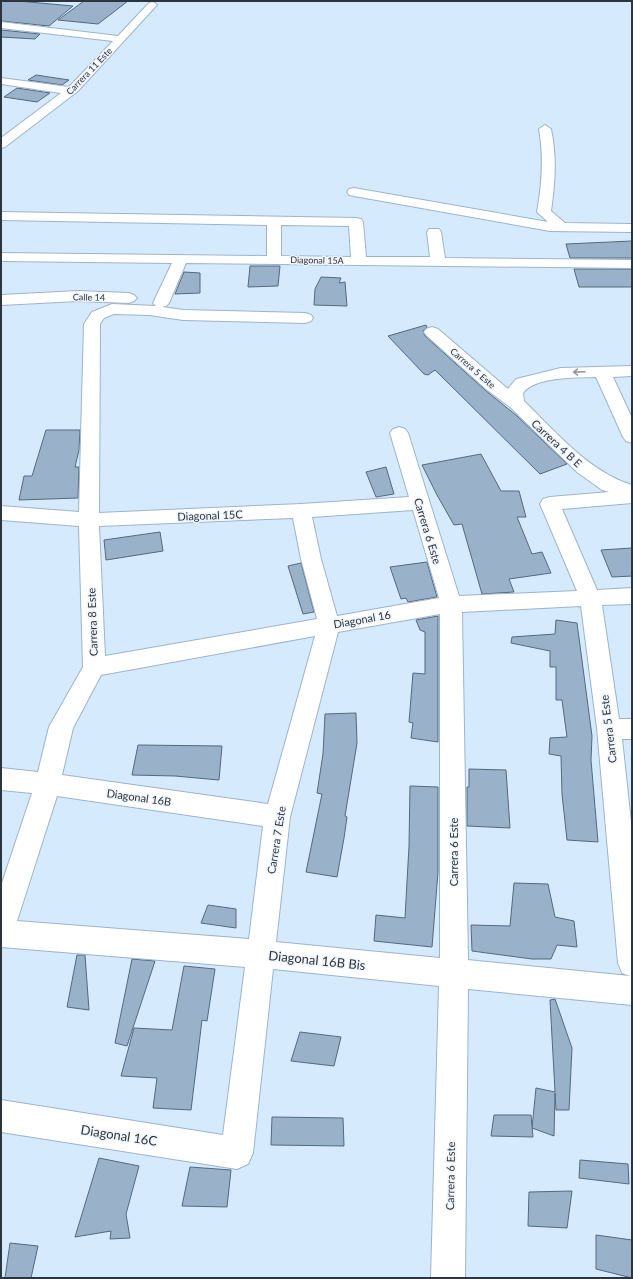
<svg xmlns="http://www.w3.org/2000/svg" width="633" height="1279" font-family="Lato,sans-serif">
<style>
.building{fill:#9ab2c9;stroke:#53697e}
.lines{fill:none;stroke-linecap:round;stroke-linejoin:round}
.minor-casing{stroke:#9cb4cb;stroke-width:2}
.minor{fill:#fff;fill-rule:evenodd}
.oneway{stroke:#969a9f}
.labels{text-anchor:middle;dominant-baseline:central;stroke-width:3;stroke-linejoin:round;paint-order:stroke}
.far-street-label{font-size:9px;fill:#2c353f;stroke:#f0f5fa}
.street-label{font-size:11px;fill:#2c353f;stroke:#f0f5fa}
.near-street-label{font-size:13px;fill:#2c353f;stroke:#f0f5fa}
</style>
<rect width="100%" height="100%" fill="#d6eafe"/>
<g class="building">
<polygon points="1,1 18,1 73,6 49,26 1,21"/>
<polygon points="84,1 128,1 98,24 58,20"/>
<polygon points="1,30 40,34 35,39 1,37"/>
<polygon points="36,75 69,80 62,85 28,80"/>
<polygon points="17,88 50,93 37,102 4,97"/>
<polygon points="632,241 632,258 570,258 566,244"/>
<polygon points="250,266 280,266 278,286 248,287"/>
<polygon points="574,269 632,269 632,287 579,287"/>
<polygon points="184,272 200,273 200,293 175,294"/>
<polygon points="321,277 341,278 339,283 345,282 347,306 314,305 315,289"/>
<polygon points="426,325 427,327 423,331 425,336 485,390 517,416 567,464 540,474 435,370 428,375 424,374 388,336"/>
<polygon points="46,430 80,430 79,450 75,467 79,467 78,498 19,500 24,476 32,476"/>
<polygon points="481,454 501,491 519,491 526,517 517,517 532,554 542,552 551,573 509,579 514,592 482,594 462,524 454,525 437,495 422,465"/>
<polygon points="386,467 394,494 376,497 366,472"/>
<polygon points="160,532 163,551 106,560 104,540"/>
<polygon points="632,548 632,576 612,577 601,550"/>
<polygon points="427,562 437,597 408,602 406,598 401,599 390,567"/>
<polygon points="301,563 314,612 303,614 288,566"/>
<polygon points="438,616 438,742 411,738 413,723 409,722 413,673 425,674 425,632 420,630 416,620"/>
<polygon points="556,620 577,623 592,736 591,760 598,842 567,840 562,794 561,756 549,754 550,738 567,737 562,700 556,700 556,667 550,667 550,651 511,643 512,637 555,634"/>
<polygon points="356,713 357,743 345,816 347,817 344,838 337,877 306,872 322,794 317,793 323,754 325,714"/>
<polygon points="138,745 222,746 219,780 175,776 132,775"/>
<polygon points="469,769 506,770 510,828 467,826 467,787 469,787"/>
<polygon points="410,786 438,787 438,872 432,947 374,941 376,915 405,918 409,846"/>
<polygon points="514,883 548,884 555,917 574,921 577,947 557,945 551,959 532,959 472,951 471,925 510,926"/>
<polygon points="208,905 236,909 236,928 201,923"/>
<polygon points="77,955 85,955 89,1010 67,1007"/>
<polygon points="132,959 155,961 127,1046 115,1043"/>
<polygon points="184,966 215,969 207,1021 202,1020 191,1110 153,1108 157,1078 121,1076 134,1028 172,1030"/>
<polygon points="555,999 572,1048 569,1110 556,1110 555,1093 554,1136 532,1128 536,1088 555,1092 550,1000"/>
<polygon points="300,1032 341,1037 334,1066 291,1061"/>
<polygon points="494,1115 531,1115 533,1137 491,1136"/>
<polygon points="272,1117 343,1118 344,1146 271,1145"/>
<polygon points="99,1158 139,1166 126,1214 130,1238 110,1239 111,1231 75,1237"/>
<polygon points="580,1160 628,1164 629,1184 579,1178"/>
<polygon points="190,1167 231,1170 227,1207 182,1206"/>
<polygon points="572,1191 567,1228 528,1226 529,1192"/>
<polygon points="596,1235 632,1240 632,1278 596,1269"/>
<polygon points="10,1243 38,1246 31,1278 5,1278"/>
</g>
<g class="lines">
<g class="minor-casing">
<g id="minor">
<polygon points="152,2 155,3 157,5 155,7 78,91 5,147 1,148 1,138 61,93 1,84 1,78 69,87 113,41 1,28 1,22 118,36 149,3"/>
<path d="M545,125L551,129C557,157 555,183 551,211L565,223L632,224V232L550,231L354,196L349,195L347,192L349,189L354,188L548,222L537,212C542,184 544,157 539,129Z"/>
<path d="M1,212L356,218L361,219L363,222L366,257H430L427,232L429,229H439L441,232L445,258L632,260V268L186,263L169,303L166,306L162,307L183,310L305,313L311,315L313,318L311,321L305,323L183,320L149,315L114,314L104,318L100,324L99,513L301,504L409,497L390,433L393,429L399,427L405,429L408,433L459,596L577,591L540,504L543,499L550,497L609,492L602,490L577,472L510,407L486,389L426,335L424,332L426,329L432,327L438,329L508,389L516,379L561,368L632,366V376L613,377L632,418V443L626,441L623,437L596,377C576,378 536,376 523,393L524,401C556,432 589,472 632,485V503L562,509L597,590L632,588V604L602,605L619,719H632V739H622L632,831V1005L468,989L465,1278H431L439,986L273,969L253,1153L248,1164L237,1169L1,1132V1100L223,1135L245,967L1,947V886L32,793L1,790V768L38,772L49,727L83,667L79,526L1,520V506L79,512L84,324L92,312L112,304L156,306L153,303L172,263L1,261V253L267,256V225L1,220ZM281,225L349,226L351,257L281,256ZM413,510L439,598L337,616L321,559L312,517ZM293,518L301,559L317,619L105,656L99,526ZM581,606L597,728L618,963L622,973L630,976L468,960L462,612ZM440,614V958L276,942L290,817L338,632ZM315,636L268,804L62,775L73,728L101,675ZM57,796L263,826L249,939L17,921Z"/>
<polygon points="78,291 129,293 134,295 137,298 134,301 129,303 78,301 1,305 1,295"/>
</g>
</g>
<use href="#minor" class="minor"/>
</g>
<defs><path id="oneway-shaft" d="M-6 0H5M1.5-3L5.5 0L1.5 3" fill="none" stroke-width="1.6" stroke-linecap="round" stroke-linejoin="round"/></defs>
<use class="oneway" href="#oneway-shaft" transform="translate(579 372) rotate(178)"/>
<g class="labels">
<g class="far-street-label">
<text transform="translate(89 71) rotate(-46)">Carrera 11 Este</text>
<text transform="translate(317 260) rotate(1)">Diagonal 15A</text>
<text transform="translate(89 297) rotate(1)">Calle 14</text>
<text transform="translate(473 368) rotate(41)">Carrera 5 Este</text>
</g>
<g class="street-label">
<text transform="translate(557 443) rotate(43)">Carrera 4 B E</text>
<text transform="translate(210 515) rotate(-2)">Diagonal 15C</text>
<text transform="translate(428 531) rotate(73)">Carrera 6 Este</text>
<text transform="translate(362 619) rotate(-10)">Diagonal 16</text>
<text transform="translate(92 622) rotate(-92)">Carrera 8 Este</text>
<text transform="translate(608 729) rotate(-97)">Carrera 5 Este</text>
<text transform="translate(139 797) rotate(8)">Diagonal 16B</text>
<text transform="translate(276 840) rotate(-81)">Carrera 7 Este</text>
<text transform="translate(453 852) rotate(-90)">Carrera 6 Este</text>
<text transform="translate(450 1176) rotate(-89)">Carrera 6 Este</text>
</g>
<g class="near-street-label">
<text transform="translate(317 960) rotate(6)">Diagonal 16B Bis</text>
<text transform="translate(119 1135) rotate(9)">Diagonal 16C</text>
</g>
</g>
<rect width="633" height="1279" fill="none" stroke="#2c353f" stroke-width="4"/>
</svg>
